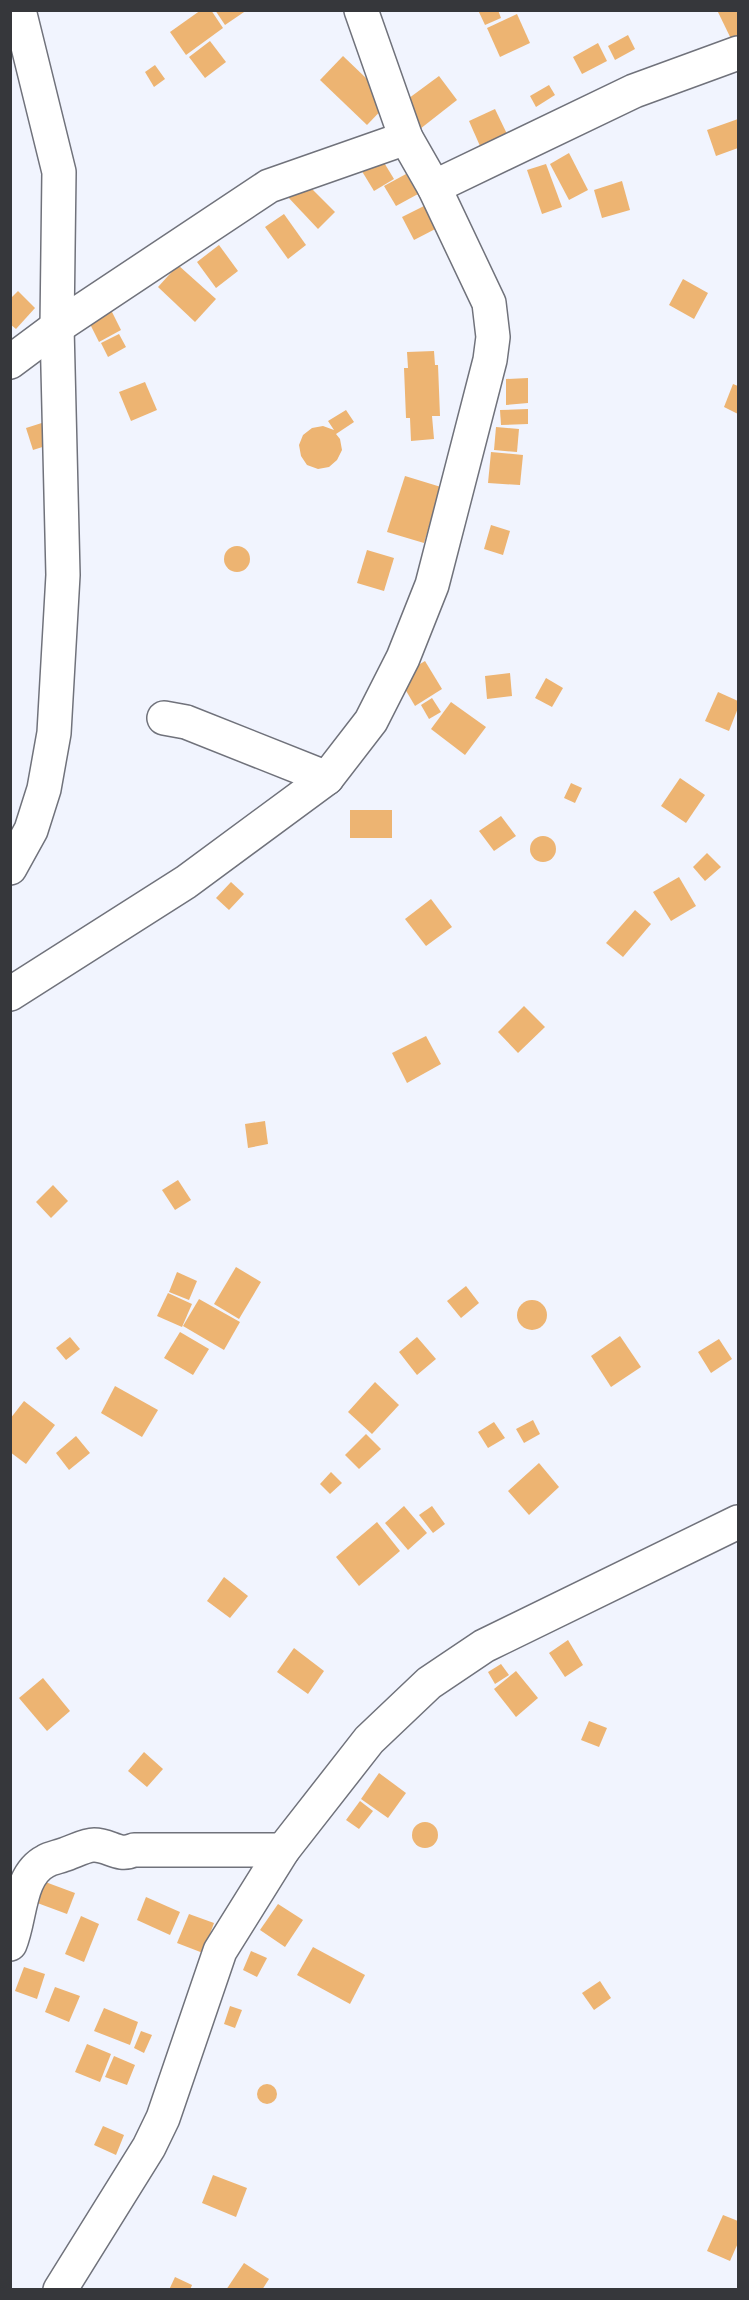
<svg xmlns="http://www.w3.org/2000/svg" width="749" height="2300" font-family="Inter,sans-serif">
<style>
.building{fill:#edb472}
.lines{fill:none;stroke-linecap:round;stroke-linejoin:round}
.minor-casing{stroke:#70727b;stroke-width:36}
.minor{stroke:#fff;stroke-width:33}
</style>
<rect width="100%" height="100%" fill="#f1f4fe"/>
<g class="building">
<polygon points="201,10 211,10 223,28 186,55 170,32"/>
<polygon points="215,10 247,10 225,25"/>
<polygon points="478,10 498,10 501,18 485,25"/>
<polygon points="717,10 738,10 738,43 734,45"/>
<polygon points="517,14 530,43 500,57 487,28"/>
<polygon points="628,35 635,49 615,60 608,46"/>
<polygon points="210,41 226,62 205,78 189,57"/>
<polygon points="598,43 607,61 582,74 573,57"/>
<polygon points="343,56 390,101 367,125 320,80"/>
<polygon points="155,65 165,79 154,87 145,72"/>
<polygon points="439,76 457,100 420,129 401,104"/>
<polygon points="549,85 555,95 536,107 530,96"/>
<polygon points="495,109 507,134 480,146 469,121"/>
<polygon points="738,119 738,148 716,156 707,130"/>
<polygon points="569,153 588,190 569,200 550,164"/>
<polygon points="380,156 394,179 374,191 360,168"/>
<polygon points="546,164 562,207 542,214 527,170"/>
<polygon points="406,174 418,194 396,206 384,186"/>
<polygon points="303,180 335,212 318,229 287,196"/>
<polygon points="622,181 630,210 602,218 594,190"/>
<polygon points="432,202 443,225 414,240 402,217"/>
<polygon points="284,214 306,245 288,259 265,227"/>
<polygon points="219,245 238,271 216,288 197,262"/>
<polygon points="178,265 216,299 195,322 158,287"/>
<polygon points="683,279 708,293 694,319 669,305"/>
<polygon points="18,291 35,308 16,329 10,324 10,299"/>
<polygon points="108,304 121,330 99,342 86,316"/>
<polygon points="119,334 126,347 108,357 101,343"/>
<polygon points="434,351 435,365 438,365 440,416 432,416 434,439 411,441 410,418 406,418 404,368 408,368 407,352"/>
<polygon points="528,378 528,403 506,405 506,379"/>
<polygon points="145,382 157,410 131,421 119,392"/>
<polygon points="733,384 738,386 738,414 724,407"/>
<polygon points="528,409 528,424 501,425 500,410"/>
<polygon points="346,410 354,422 336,434 340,439 342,450 337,460 329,467 318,469 307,465 301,456 299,445 303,435 312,428 323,426 334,430 328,421"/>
<polygon points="48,421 55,443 33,450 26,428"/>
<polygon points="496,427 519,429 517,452 494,450"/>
<polygon points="491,452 523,455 520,485 488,483"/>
<polygon points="405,476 441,487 424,543 387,532"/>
<polygon points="491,525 510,531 503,555 484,549"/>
<circle cx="237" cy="559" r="13"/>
<polygon points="367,550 394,558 384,591 357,583"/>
<polygon points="425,661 442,689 415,706 398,677"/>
<polygon points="510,673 512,696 487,699 485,676"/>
<polygon points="546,678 563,688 552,707 535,698"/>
<polygon points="718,692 738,701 738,708 729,731 705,721"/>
<polygon points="432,698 441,712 429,719 421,705"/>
<polygon points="451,702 486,727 465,755 431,729"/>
<polygon points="680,778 705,795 686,823 661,806"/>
<polygon points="571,783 582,788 575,803 564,798"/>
<rect x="350" y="810" width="42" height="28"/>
<polygon points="501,816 516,836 494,851 479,831"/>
<circle cx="543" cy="849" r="13"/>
<polygon points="707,853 721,867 705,881 693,867"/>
<polygon points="679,877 696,906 671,921 653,892"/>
<polygon points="231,882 244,894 229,910 216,898"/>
<polygon points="431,899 452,927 426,946 405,919"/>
<polygon points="635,910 651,924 623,957 606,943"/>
<polygon points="524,1006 545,1027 518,1053 498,1032"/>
<polygon points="426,1036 441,1064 407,1083 392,1053"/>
<polygon points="265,1121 268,1144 248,1148 245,1124"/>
<polygon points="178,1180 191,1200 175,1210 162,1190"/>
<polygon points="53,1185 68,1201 51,1218 36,1202"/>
<polygon points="236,1267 261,1282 239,1319 214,1304"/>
<polygon points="177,1272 197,1281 189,1300 169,1292"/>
<polygon points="466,1286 479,1303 461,1318 447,1301"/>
<polygon points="168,1293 192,1304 182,1327 157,1316"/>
<polygon points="199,1299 240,1322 224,1350 183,1326"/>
<circle cx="532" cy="1315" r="15"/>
<polygon points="180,1332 209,1349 193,1375 164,1358"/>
<polygon points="620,1336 641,1367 611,1387 591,1356"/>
<polygon points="70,1337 80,1349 66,1360 56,1348"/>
<polygon points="417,1337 436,1359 417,1375 399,1352"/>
<polygon points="719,1339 732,1359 711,1373 698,1352"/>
<polygon points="375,1382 399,1405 372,1434 348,1412"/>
<polygon points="115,1386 158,1410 142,1437 101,1413"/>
<polygon points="24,1401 55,1425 26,1464 10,1452 10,1419"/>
<polygon points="533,1420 540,1434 524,1443 516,1429"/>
<polygon points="494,1422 505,1438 488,1448 478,1432"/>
<polygon points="366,1434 381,1449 359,1469 345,1455"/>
<polygon points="76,1436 90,1453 69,1470 56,1453"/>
<polygon points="539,1463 559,1487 529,1515 508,1491"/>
<polygon points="331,1472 342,1483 330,1494 320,1484"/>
<polygon points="404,1506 427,1533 408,1550 385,1523"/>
<polygon points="432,1506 445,1524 433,1533 419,1515"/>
<polygon points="377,1522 400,1551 359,1586 336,1557"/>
<polygon points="224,1577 248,1596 230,1618 207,1601"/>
<polygon points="568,1640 583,1665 565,1677 549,1653"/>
<polygon points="294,1648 324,1671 308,1694 277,1672"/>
<polygon points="501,1664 509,1675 495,1684 488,1672"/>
<polygon points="516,1671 538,1698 516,1717 494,1689"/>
<polygon points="43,1678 70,1711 47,1731 19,1698"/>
<polygon points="589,1721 607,1728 599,1747 581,1740"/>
<polygon points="144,1752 163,1769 147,1787 128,1771"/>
<polygon points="379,1773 406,1793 388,1818 361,1799"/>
<polygon points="360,1801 373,1811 359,1829 346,1820"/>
<circle cx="425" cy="1835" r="13"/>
<polygon points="40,1880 75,1893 67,1914 32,1901"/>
<polygon points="146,1897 180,1912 170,1935 137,1920"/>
<polygon points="278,1904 303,1920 285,1947 260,1930"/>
<polygon points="189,1914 214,1923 203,1953 177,1943"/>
<polygon points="81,1916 99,1924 84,1962 65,1954"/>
<polygon points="313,1947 365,1975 350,2004 297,1975"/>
<polygon points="251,1951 267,1958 257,1977 243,1970"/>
<polygon points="24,1967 45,1974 37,1999 15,1991"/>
<polygon points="600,1981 611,1998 594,2010 582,1993"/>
<polygon points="55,1987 80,1996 69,2022 45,2012"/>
<polygon points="230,2006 242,2010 235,2028 224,2024"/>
<polygon points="104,2008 138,2022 130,2045 94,2031"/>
<polygon points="141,2031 152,2035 144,2053 134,2048"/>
<polygon points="87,2044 111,2054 100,2082 75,2072"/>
<polygon points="114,2056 135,2065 127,2085 105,2077"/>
<circle cx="267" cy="2094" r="10"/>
<polygon points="103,2126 124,2135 116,2155 94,2145"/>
<polygon points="213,2175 247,2188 236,2217 202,2203"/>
<polygon points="723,2215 738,2221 738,2243 730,2261 707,2251"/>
<polygon points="244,2263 269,2279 262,2290 226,2290"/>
<polygon points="175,2277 192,2285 190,2290 169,2290"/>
</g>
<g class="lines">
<g class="minor-casing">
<g id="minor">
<polyline points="434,187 634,91 738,53"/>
<polyline points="10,362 57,327 269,186 406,138"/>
<polyline points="164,718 186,722 327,778"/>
<polyline points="10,868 31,830 44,789 54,733 63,575 57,327 59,172 19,10"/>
<polyline points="10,994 186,882 327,778 371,721 403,658 432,585 490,360 493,337 489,303 434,187 406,138 361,10"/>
<path d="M10,1944C21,1918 18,1875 46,1861C51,1858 58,1857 63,1855C73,1852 85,1845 94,1845C110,1845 118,1857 134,1850H283"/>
<polyline points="60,2290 149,2147 163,2118 220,1951 283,1850 369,1740 429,1683 484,1646 738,1522"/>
</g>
</g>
<use href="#minor" class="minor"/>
</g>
<rect width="749" height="2300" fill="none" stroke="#36373b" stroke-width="24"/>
</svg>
